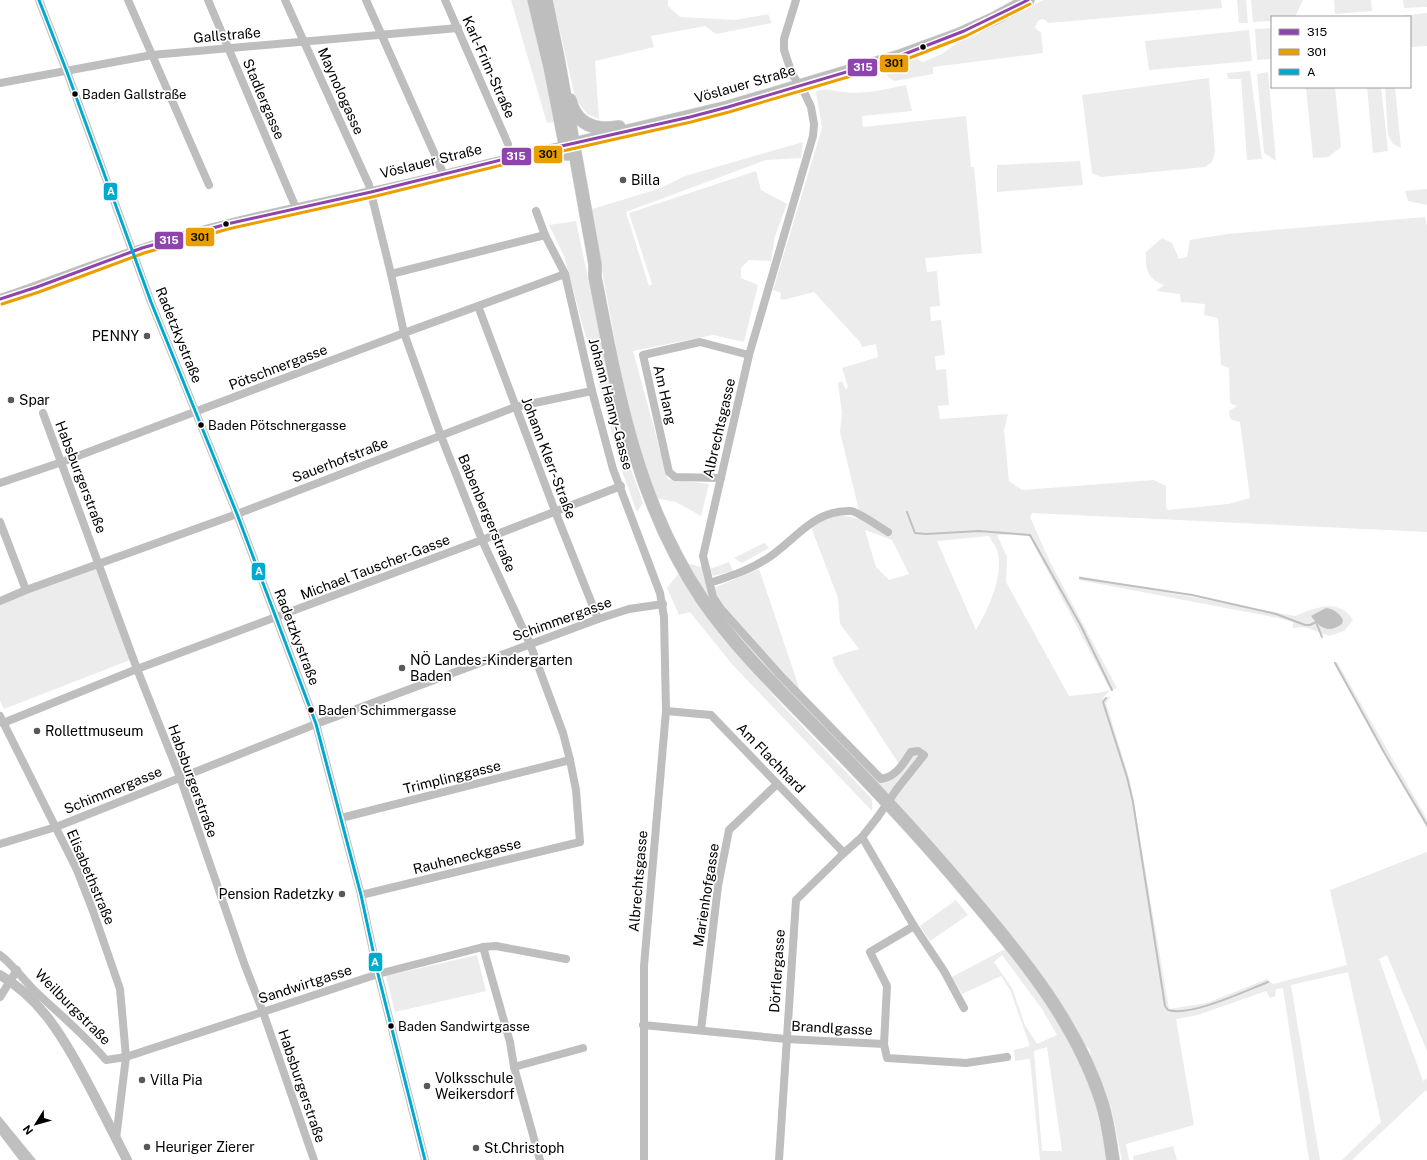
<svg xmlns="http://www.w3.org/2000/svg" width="1427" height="1160" font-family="'Public Sans',sans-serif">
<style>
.green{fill:#ececec;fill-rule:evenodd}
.water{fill:#bfbfbf}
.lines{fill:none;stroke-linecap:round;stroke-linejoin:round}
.stream{stroke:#bfbfbf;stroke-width:2}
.primary-casing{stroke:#dbdbdb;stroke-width:14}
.minor{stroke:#bebebe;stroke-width:8}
.tertiary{stroke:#bebebe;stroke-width:10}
.primary{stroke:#bebebe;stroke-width:13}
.minor-bridge{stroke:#bebebe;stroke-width:8}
.bus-1-casing{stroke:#fff;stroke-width:6}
.bus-2-casing{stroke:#fff;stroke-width:6}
.bus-3-casing{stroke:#fff;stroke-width:6}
.bus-1{stroke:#8e44ad;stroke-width:3}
.bus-2{stroke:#eb9e00;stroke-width:3}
.bus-3{stroke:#00a9ce;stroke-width:3}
.bus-dot{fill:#000;stroke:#fff;stroke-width:1.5}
.poi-dot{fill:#595959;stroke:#fff;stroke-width:1.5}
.labels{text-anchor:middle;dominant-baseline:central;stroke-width:3.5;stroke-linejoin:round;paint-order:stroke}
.bus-label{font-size:13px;fill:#000;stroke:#fff;text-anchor:start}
.street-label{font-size:14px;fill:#000;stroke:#fff}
.poi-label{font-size:14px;fill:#000;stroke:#fff;text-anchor:start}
.line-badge{stroke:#fff;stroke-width:1.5}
.badge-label{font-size:11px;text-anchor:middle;font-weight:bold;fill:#fff}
.pale-badge-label{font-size:11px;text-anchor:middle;font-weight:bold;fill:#111}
</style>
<rect width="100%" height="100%" fill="#fff"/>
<g class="green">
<polygon points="511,0 528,0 550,98 554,122 547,123"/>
<polygon points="553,0 668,0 668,6 680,17 736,20 768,14 772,23 716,34 705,26 651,36 654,47 595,61 599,119 587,114 579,103 576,102"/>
<path d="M1043,0H1221L1222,8L1048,23C1046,19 1042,18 1038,21L1035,27L1037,30L1041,32L1043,53L933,67V74L895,81L888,77L885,71L888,66L917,59L923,62L942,54L957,43L999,23Z"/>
<polygon points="1237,0 1246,0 1248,23 1239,23"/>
<polygon points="1251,0 1303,0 1295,17 1272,17 1272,21 1253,22"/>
<polygon points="1334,0 1371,0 1372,11 1335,14"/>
<polygon points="1403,0 1427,0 1427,7 1404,8"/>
<polygon points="1427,13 1427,46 1410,47 1410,17 1391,17"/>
<polygon points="1272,28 1272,59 1257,60 1255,29"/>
<polygon points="1249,30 1252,61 1149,70 1145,41"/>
<polygon points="1250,71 1262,159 1247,160 1241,79 1228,79 1227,73"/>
<polygon points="1268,72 1276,161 1264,153 1257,74"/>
<polygon points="1209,78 1215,152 1212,162 1205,167 1101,177 1092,173 1082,95"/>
<path d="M906,85L912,111L862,116L863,127L966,116L971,167H974L982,253L925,258L927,272L937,271L940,306L930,307L931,321L941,320L945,355L935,356L936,370L946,369L949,405L938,406L940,419L1008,414L1004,430L1009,481L1022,490L1154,480L1166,486V507L1168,510L1228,504L1250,498L1240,422L1230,419L1229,411L1237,406L1230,403L1229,368L1221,365L1218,318L1204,315L1205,304L1181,302L1180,294L1156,291L1164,285C1147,279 1145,268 1146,252L1162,238L1172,243L1179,259L1187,257L1190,240L1227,234L1425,217L1427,226V532L1032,513L1030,517L1050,562L1117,688L1110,690L1102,699L1111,696L1106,703L1130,781L1169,1009L1207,1003L1267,979L1273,984L1347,965L1330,890L1427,852V1051L1387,955L1379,959L1423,1081L1427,1078V1092L1426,1090L1352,1160H1342L1381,1122L1348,972L1291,985L1320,1160H1309L1283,988L1276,989L1275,996L1270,998L1266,991L1198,1015L1176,1019L1194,1125L1126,1144L1129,1160H1122L1111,1107L1091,1057L1090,1049L1083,1044L1049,990L741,643L703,592L689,564L702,567L709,590L759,569L801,693L885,776L899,764L835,666L832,657L859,649L840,624L838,598L811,527L817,521L838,515L861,519L840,432L842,413L838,383L842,381L846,390L848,386L842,368L878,357L876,344L862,347L860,342L814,292L783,300L780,299L781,293L773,290L822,128L816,92C826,87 832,91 843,92C864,95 885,89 906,85ZM865,530L892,540L909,574L889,580L876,567ZM1028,534L1110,689V690L1098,693L1069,696L1006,582L1007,557L997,535ZM989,536C991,540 995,545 997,550C1005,573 988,610 976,630L937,541Z"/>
<polygon points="1306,87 1335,87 1341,147 1328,157 1313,158"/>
<polygon points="1367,87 1381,87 1388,151 1373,153"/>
<polygon points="1385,87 1395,87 1401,148 1393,144 1388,135"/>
<polygon points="803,142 801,158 766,160 626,212 649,286 652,284 629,213 756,171 761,190 787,204 775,236 771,261 749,260 741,268 741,278 758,285 744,342 713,335 633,351 668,479 709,484 701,516 676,502 655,498 642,457 624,390 592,216 589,210 661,188 685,176"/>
<polygon points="1080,161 1083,185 997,192 997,165"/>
<polygon points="1427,189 1427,205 1408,201 1405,191"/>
<polygon points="576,221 624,450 643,503 637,512 623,474 564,256 549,225"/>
<polygon points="764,543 769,548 742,563 734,558"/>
<polygon points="729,562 733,571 713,576 710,569"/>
<polygon points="96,568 130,660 4,709 0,701 0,603"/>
<polygon points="678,574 720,635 780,703 872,799 872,811 731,663 690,612 679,615 667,588"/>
<path d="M1079,576L1295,616C1314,608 1339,597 1353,620L1344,631L1329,636L1305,627L1293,628V622L1278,618L1079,580Z"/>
<polygon points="1334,662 1337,662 1427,819 1427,828"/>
<polygon points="956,900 968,915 930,941 920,926"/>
<path d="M1005,949L1045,1001L1059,1021L1087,1079L1096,1105L1107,1160H1040L1030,1059L1015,1061L1014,1050L1030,1046L1010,990L1001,976L962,994L952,977ZM1002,955L1042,1009L1057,1035L1037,1044L1025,1025L1012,988L994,962ZM1047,1047L1062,1150V1151H1042L1034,1051Z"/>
<polygon points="477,955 486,991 395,1012 386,976"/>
<polygon points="1173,1146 1177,1160 1134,1160 1133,1156"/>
</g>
<g class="water">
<path d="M1326,608C1334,609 1339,613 1343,620L1342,624C1328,634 1320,628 1311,616Z"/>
<polygon points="0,1116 36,1160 19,1160 0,1135"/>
</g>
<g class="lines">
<g class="stream">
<polyline points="907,512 915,533 926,534 979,531 1030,535 1081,626 1112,690"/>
<polyline points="1080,578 1192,595 1276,614 1305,625 1310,625 1316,622 1322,637"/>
<polyline points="1335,663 1385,754 1427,825"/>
<path d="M1106,698L1103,702L1127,777L1133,802L1165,1006L1168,1010C1191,1017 1245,991 1268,982"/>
</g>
<g class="primary-casing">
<g id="primary">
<polyline points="534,0 550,67 567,154"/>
<path d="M546,0L558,58L595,264V277C617,390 636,501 702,599C735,647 777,688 817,729C870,783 922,838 970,896C1023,958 1077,1024 1102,1103C1108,1122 1110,1141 1113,1160"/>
<path d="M570,100C576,125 596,131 619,127"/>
<polyline points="565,146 728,107 897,57 960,34 995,18 1028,0"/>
</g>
</g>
<g class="minor">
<polyline points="39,0 67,72 151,302 237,514 316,724 361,895 378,974 425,1160"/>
<polyline points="128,0 209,185"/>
<polyline points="208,0 296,208"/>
<polyline points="285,0 369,185 391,274 404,333 441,436 482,540 530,644 563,733 570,760 576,790 580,842 361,895"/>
<polyline points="366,0 444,175"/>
<polyline points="445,0 508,144"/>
<path d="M796,0L784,39V50L792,74L805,94L811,107L814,124L813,136L749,355L703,556L713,597L721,609L780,675L881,779C896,777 903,764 911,752L918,751L924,755L897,789"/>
<polyline points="0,83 152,55 458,28"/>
<polyline points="536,211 545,235 565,274 592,391 613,469 660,593 664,617 666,711 644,966 644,1160"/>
<polyline points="391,274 545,235"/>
<polyline points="478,306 555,511 598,619"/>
<polyline points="43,413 137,669 180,777 244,963 263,1012 314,1160"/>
<polyline points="721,478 675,477 669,472 643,355 700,342 749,355"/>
<polyline points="0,483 62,462 404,333 565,274"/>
<polyline points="0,522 26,590"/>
<path d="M710,583C730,576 750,570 768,558C797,539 812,510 851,511C857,511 881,528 888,532"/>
<polyline points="0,601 26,590 237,514 515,407 592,391"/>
<polyline points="666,711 711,715 844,853"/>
<polyline points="0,716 77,870 93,911 120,989 126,1057 116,1139"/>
<polyline points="3,723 137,669 482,540 621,486"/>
<polyline points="341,818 570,760"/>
<polyline points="862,837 914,926 944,971 964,1008"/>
<polyline points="0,844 56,827 316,724 598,619 629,609 663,604"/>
<polyline points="483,947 510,1042 514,1067 540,1160"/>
<path d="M0,955C13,965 22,978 34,990C58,1013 84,1034 106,1060L126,1057L378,974L483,947L496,946L566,959"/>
<polyline points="0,997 17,970"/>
<polyline points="643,1025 786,1039 884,1044 887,1058 966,1063 1007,1057"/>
<polyline points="701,1030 718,886 729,830 777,784"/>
<polyline points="884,1044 887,986 870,952 914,926"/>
<polyline points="514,1067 583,1048"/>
<polyline points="779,1160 796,900 844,853 862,837 877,818"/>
</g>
<g class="tertiary">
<path d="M0,299C48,283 95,264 142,249C217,224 294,209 371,192C436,178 500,160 565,146"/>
<path d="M0,975C38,997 59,1031 79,1067C96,1098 111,1129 127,1160"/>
</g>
<use href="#primary" class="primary"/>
<polyline class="minor-bridge" points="877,818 897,789"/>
<g class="bus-1-casing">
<polyline id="bus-1" points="0,299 37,287 142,248 227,224 371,192 513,157 690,117 728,107 897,57 964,31 1028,0"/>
</g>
<g class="bus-2-casing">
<polyline id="bus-2" points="2,304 39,292 144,253 228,229 372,197 514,162 691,122 729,112 899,62 966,36 1030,4"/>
</g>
<g class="bus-3-casing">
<polyline id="bus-3" points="39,0 67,72 151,302 237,514 316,724 361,895 378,974 425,1160"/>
</g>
<use href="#bus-1" class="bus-1"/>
<use href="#bus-2" class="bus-2"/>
<use href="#bus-3" class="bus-3"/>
</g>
<g class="bus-dot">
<circle cx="923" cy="47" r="3.5"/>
<circle cx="75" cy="94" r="3.5"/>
<circle cx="226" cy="224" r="3.5"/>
<circle cx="201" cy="425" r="3.5"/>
<circle cx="311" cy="710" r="3.5"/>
<circle cx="391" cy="1026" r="3.5"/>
</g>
<g class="poi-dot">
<circle cx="623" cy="180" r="4"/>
<circle cx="147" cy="336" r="4"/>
<circle cx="11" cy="400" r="4"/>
<circle cx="402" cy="668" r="4"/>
<circle cx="37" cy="731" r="4"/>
<circle cx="342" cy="894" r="4"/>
<circle cx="142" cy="1080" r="4"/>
<circle cx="427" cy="1086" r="4"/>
<circle cx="147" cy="1147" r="4"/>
<circle cx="476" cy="1148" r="4"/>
</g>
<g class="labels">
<g class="bus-label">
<text x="82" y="94">Baden Gallstraße</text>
<text x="208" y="425">Baden Pötschnergasse</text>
<text x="318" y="710">Baden Schimmergasse</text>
<text x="398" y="1026">Baden Sandwirtgasse</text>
</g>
<g class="street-label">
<text transform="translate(227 35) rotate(-5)">Gallstraße</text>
<text transform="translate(489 67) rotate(66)">Karl-Frim-Straße</text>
<text transform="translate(745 84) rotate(-16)">Vöslauer Straße</text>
<text transform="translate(341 91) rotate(66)">Maynologasse</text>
<text transform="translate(264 99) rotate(67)">Stadlergasse</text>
<text transform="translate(431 161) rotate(-14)">Vöslauer Straße</text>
<text transform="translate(179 335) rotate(68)">Radetzkystraße</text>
<text transform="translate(278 367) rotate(-21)">Pötschnergasse</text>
<text transform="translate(665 395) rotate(77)">Am Hang</text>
<text transform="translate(611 404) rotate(75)">Johann Hanny-Gasse</text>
<text transform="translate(719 428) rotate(-77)">Albrechtsgasse</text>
<text transform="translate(549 458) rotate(69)">Johann Klerr-Straße</text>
<text transform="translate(340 460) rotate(-21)">Sauerhofstraße</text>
<text transform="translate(81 477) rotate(69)">Habsburgerstraße</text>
<text transform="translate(487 513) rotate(67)">Babenbergerstraße</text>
<text transform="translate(375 567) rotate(-21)">Michael Tauscher-Gasse</text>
<text transform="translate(562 619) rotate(-20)">Schimmergasse</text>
<text transform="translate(297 637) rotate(69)">Radetzkystraße</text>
<text transform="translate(771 758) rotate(46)">Am Flachhard</text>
<text transform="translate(452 777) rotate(-14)">Trimplinggasse</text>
<text transform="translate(193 781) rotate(70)">Habsburgerstraße</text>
<text transform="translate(113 790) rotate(-22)">Schimmergasse</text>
<text transform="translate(467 856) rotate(-14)">Rauheneckgasse</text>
<text transform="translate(91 877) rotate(67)">Elisabethstraße</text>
<text transform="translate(638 881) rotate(-85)">Albrechtsgasse</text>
<text transform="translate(706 895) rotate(-81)">Marienhofgasse</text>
<text transform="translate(777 971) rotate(-86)">Dörflergasse</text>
<text transform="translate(305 984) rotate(-18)">Sandwirtgasse</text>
<text transform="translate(73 1007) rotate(45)">Weilburgstraße</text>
<text transform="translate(832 1028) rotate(3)">Brandlgasse</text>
<text transform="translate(302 1086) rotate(71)">Habsburgerstraße</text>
</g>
<g class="poi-label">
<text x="631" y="180">Billa</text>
<text x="139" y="336" text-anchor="end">PENNY</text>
<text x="19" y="400">Spar</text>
<text x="410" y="660">NÖ Landes-Kindergarten<tspan x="410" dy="16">Baden</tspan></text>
<text x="45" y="731">Rollettmuseum</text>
<text x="334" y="894" text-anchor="end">Pension Radetzky</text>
<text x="435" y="1078">Volksschule<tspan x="435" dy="16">Weikersdorf</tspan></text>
<text x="150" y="1080">Villa Pia</text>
<text x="155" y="1147">Heuriger Zierer</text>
<text x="484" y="1148">St.Christoph</text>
</g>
</g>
<g class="line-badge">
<rect x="879" y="54" width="30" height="19" rx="4" fill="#eb9e00"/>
<rect x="847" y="58" width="31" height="19" rx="4" fill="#8e44ad"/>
<rect x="533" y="145" width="30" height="19" rx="4" fill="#eb9e00"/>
<rect x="501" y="147" width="31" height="19" rx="4" fill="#8e44ad"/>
<rect x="103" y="182" width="15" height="19" rx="4" fill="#00a9ce"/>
<rect x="185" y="227" width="30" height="20" rx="4" fill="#eb9e00"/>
<rect x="154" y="231" width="30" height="19" rx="4" fill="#8e44ad"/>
<rect x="251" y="562" width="15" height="19" rx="4" fill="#00a9ce"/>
<rect x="368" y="952" width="15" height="20" rx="4" fill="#00a9ce"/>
</g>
<g class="badge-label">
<text x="863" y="71">315</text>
<text x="516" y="160">315</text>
<text x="111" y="195">A</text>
<text x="169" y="244">315</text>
<text x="259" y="575">A</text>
<text x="375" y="966">A</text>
</g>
<g class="pale-badge-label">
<text x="894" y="67">301</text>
<text x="548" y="158">301</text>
<text x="200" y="241">301</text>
</g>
<rect x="1271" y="16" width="140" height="72" fill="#ffffff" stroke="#999999"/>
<rect x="1279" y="29" width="20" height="6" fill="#8e44ad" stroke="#999999"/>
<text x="1307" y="36" font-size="12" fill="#000000">315</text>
<rect x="1279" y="49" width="20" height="6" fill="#eb9e00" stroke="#999999"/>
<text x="1307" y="56" font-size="12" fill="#000000">301</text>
<rect x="1279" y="69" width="20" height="6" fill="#00a9ce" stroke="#999999"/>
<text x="1307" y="76" font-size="12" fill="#000000">A</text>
<g transform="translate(36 1124) rotate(233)" stroke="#ffffff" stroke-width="3" paint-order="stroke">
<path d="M0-3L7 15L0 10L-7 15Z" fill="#000000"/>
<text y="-6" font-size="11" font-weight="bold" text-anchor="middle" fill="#000000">N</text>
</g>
</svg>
